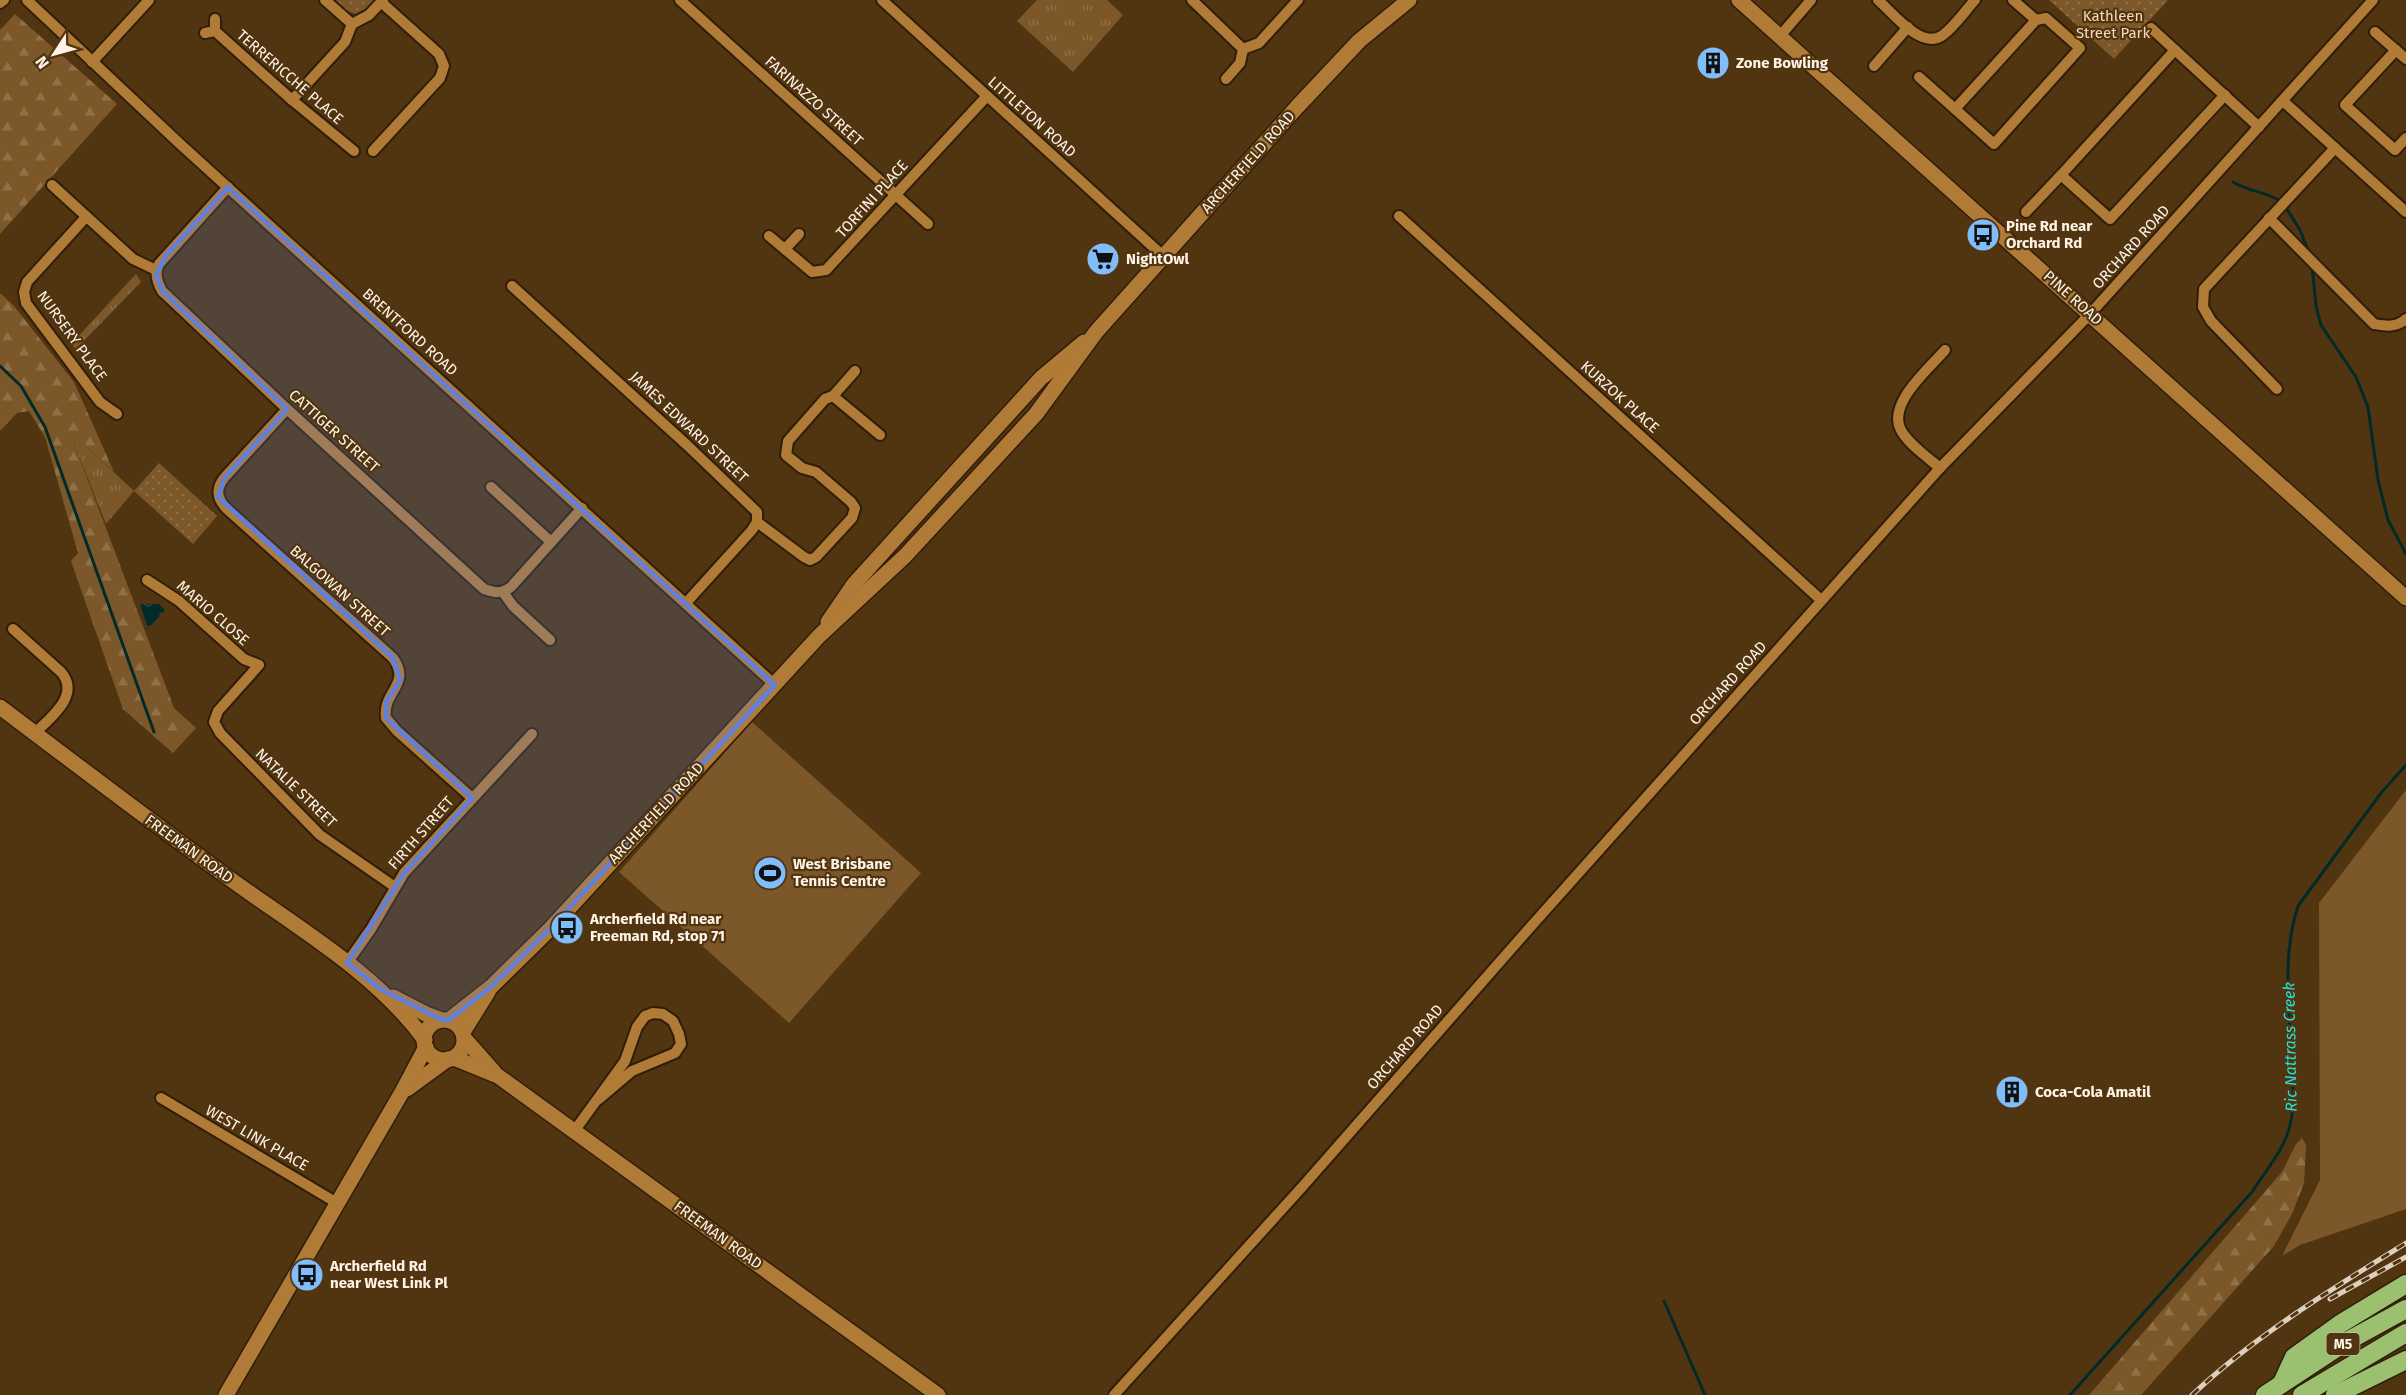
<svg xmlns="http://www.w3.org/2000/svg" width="2406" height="1395" font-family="'Fira Sans',sans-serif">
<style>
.grass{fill:url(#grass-tufts)}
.forest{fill:url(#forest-firs)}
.park{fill:url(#park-dots)}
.garden{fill:#7c5729}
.water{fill:url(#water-ripples)}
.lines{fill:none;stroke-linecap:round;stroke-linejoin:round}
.stream{stroke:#022a28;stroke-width:3}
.street-casing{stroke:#2f1e09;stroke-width:14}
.secondary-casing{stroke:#2f1e09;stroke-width:18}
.highway-casing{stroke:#2f1e09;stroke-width:21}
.street{stroke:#b07a37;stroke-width:10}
.secondary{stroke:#b07a37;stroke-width:15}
.highway{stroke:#9ac070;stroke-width:18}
.rail-casing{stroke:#ded0bf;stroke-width:5}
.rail{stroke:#513510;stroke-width:3;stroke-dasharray:9;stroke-linecap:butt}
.marked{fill:#6080dc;fill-opacity:0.2;stroke:#6080dc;stroke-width:4.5;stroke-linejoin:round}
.labels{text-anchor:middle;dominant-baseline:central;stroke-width:4.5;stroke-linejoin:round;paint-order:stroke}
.shield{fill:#513510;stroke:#cabaa6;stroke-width:1.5}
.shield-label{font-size:14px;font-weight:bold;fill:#fef3e6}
.park-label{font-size:15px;fill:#f8dab9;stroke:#513510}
.poi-label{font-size:15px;font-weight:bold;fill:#fef3e6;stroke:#513510;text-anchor:start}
.street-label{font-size:15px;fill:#fef3e6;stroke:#513510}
.water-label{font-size:16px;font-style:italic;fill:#23e0d7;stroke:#513510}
</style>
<defs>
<pattern id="grass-tufts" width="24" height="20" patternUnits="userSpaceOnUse" patternTransform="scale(1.5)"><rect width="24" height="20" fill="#7c5729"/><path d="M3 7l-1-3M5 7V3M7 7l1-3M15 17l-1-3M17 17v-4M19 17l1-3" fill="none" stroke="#907048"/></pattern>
<pattern id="forest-firs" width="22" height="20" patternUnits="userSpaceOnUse" patternTransform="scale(1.5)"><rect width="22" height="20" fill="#7c5729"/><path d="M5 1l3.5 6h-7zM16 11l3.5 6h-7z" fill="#907048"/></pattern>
<pattern id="park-dots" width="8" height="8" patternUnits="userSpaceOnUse" patternTransform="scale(1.5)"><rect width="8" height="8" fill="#7c5729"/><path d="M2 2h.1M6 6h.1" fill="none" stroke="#907048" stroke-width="1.8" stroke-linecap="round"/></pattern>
<pattern id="water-ripples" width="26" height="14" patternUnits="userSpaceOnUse" patternTransform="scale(1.5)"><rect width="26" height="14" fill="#022a28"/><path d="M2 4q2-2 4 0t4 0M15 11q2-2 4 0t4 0" fill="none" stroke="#284947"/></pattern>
</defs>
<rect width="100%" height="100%" fill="#513510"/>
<g class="grass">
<polygon points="1037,0 1107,0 1123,15 1073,72 1017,21"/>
<polygon points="136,274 141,282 76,349 71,344"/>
<polygon points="78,439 134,491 106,524 73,441"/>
</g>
<g class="forest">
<polygon points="15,14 117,104 0,234 0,30"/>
<polygon points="0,293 14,306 74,382 114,472 78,439 73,441 174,708 196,728 173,753 123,709 71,561 78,553 45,437 29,411 17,413 0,431"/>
<polygon points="2302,1138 2306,1145 2304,1183 2292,1214 2274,1246 2141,1395 2089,1395 2282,1172 2296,1144"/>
</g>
<g class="park">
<polygon points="333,0 374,0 368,7 356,14 344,10"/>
<polygon points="2049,0 2168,0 2114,59"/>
<polygon points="159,463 217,516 193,544 134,491"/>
</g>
<g class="garden">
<polygon points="752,722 921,873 789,1023 619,872"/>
<polygon points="2406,790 2406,1209 2300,1245 2282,1256 2320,1180 2319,903"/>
</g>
<polygon class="water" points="140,604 159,604 165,610 148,629"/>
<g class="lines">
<g class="stream">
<path d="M2233,182C2249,192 2265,191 2280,201"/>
<polyline points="2285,206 2300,230 2309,253"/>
<polyline points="2312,265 2316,306 2321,325 2356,377 2368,407 2378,480 2388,520 2406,554"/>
<polyline points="0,366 21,386 45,427 154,732"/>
<polyline points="1664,1301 1705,1395"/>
<path d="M2070,1395L2252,1192C2264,1173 2286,1147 2290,1125C2295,1105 2293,1085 2292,1065C2290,1012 2281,957 2298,906L2381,793L2406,765"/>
</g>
<g class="street-casing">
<g id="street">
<polyline points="27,0 179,143 775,685"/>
<polyline points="325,0 352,24"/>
<polyline points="680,0 928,224"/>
<polyline points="882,0 1163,256"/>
<polyline points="1192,0 1243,49 1240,63 1226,79"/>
<path d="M1878,0C1893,13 1922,51 1943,35C1955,26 1965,11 1975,0"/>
<polyline points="2013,0 2036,20"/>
<polyline points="0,3 4,0"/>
<polygon points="2046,18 2080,48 1994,144 1955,109 2036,20"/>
<polyline points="2151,28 2259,127"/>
<polyline points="215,31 215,19"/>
<polyline points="2375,32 2406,59"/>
<polyline points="205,33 215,31 292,100 354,151"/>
<polyline points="1780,36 1811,0"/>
<polyline points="1243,49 1259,43 1298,0"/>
<polyline points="2175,50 2061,175 2110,219 2225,95"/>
<polyline points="2396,50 2345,105 2395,150 2406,138"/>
<polyline points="92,62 149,0"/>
<polyline points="1874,66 1908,27"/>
<polyline points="1919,77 1955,109"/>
<polyline points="292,100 345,42 352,24 369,15 383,0"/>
<polyline points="2283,101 2406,212"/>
<polyline points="373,151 440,78 444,66 439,54 381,2"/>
<polyline points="52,185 133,259 156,270"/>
<path d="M228,187L159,264C154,273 157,282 162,291L287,409L484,589C495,593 501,594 511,587L582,508"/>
<polyline points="2026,212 2061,175"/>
<polyline points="1399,216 1821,600"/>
<polyline points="86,217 27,282 24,292 26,303 100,402 117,414"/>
<path d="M2269,218L2374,324C2386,326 2396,328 2406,319"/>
<polyline points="769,236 812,272 826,270 987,96"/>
<polyline points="785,249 799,234"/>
<polyline points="512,286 687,445 757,512 757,522 752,530 686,603"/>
<polyline points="2277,389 2211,321 2203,307 2204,289 2335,148"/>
<polyline points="833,396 855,371"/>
<path d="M287,409L224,478C215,490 217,499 227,509L393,658C412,685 382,691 386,718L397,731L472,798"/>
<path d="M1940,468C1927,457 1911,446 1902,432C1885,405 1928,370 1945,350"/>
<polyline points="491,487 551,542"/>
<polyline points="757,522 804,557 810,560 816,557 852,518 855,508 851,502 816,472 802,468 786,455 788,441 825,399 833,396 880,435"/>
<polyline points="147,580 179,601 244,659 259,665 218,711 214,722 220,733 320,835 395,887"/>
<polyline points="503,592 513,606 550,640"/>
<path d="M13,629L61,672C81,695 51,717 35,733"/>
<polyline points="347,963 371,929 404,873 532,734"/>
<polyline points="161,1098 337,1203"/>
<polyline points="575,1130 625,1061 637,1027 645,1016 653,1013 663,1014 673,1021 679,1034 681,1044 675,1053 632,1071 599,1099"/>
<polyline points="1114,1395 1303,1186 1526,932 1940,468 2090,314 2373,0"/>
</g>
</g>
<g class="secondary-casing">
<g id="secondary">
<polyline points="1739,0 2406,598"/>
<polyline points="828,622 854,584 1041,378 1084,342"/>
<path d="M0,707C77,765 154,824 233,881C298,928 377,974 425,1040"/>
<polyline points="393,997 426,1014 442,1020"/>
<polyline points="449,1020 491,987 550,929 819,636 905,556 1036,414 1096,332 1297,107 1359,41 1409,0"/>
<circle cx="444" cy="1040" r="20"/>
<polyline points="463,1032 488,992"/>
<polyline points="464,1038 494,1072"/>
<polyline points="454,1058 498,1076 938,1395"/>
<polyline points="407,1089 448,1059"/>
<polyline points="226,1395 402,1092 426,1047"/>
</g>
</g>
<g class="highway-casing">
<g id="highway">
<polyline points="2282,1383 2294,1357 2340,1324 2406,1284"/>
<polyline points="2265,1395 2344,1343 2406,1309"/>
<polyline points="2302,1395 2406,1333"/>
<polyline points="2335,1395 2406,1360"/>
</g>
</g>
<use href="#street" class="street"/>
<use href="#secondary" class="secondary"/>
<use href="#highway" class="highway"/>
<g class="rail-casing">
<g id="rail">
<polyline points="2330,1299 2406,1257"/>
<path d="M2192,1395C2256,1335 2332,1289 2406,1243"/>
</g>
</g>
<use href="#rail" class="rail"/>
</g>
<path class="marked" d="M228,187L775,685L550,929L491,987L449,1020H442L380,989L347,963L404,873L472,798L386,718V702L400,680L393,658L218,497L224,478L287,409L162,291L156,275L166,255Z"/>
<defs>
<g id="building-disc" transform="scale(1.725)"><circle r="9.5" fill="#80bdfa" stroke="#513510"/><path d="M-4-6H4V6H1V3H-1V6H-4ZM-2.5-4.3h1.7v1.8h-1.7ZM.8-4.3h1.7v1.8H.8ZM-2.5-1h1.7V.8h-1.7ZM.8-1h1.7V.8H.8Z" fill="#111"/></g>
<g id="bus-disc" transform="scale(1.725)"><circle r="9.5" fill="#80bdfa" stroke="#513510"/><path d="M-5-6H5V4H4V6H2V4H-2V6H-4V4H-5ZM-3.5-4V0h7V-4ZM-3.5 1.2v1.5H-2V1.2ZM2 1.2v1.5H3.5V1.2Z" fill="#111"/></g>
<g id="supermarket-disc" transform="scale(1.725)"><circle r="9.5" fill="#80bdfa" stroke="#513510"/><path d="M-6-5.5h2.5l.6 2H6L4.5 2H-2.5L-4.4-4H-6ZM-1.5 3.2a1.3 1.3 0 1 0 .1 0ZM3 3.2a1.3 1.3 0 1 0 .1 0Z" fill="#111"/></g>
<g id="stadium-disc" transform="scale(1.725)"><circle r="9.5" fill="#80bdfa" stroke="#513510"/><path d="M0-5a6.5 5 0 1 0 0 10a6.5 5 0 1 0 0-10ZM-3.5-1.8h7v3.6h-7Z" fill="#111"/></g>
</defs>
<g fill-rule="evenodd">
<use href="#building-disc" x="1713" y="63"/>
<use href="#bus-disc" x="1983" y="235"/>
<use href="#supermarket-disc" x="1103" y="259"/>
<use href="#stadium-disc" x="770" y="873"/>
<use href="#bus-disc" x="567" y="928"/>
<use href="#building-disc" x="2012" y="1092"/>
<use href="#bus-disc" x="307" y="1275"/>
</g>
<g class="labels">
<rect class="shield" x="2326.5" y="1333" width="33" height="22" rx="4.5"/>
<g class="shield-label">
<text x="2343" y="1344">M5</text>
</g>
<g class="park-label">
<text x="2113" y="16">Kathleen<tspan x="2113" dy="17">Street Park</tspan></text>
</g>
<g class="poi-label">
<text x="1736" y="63">Zone Bowling</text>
<text x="2006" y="226">Pine Rd near<tspan x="2006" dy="17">Orchard Rd</tspan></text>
<text x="1126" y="259">NightOwl</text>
<text x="793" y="864">West Brisbane<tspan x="793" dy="17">Tennis Centre</tspan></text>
<text x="590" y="919">Archerfield Rd near<tspan x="590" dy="17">Freeman Rd, stop 71</tspan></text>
<text x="2035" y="1092">Coca-Cola Amatil</text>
<text x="330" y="1266">Archerfield Rd<tspan x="330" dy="17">near West Link Pl</tspan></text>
</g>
<g class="street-label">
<text transform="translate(290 77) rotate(41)">TERRERICCHE PLACE</text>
<text transform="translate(814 101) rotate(42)">FARINAZZO STREET</text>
<text transform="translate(1032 117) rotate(42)">LITTLETON ROAD</text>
<text transform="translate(1248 162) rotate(-48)">ARCHERFIELD ROAD</text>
<text transform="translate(872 199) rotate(-48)">TORFINI PLACE</text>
<text transform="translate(2131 247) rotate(-48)">ORCHARD ROAD</text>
<text transform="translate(2073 298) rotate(42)">PINE ROAD</text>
<text transform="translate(410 332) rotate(42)">BRENTFORD ROAD</text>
<text transform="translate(72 336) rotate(54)">NURSERY PLACE</text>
<text transform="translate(1620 397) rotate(42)">KURZOK PLACE</text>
<text transform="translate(689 427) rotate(43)">JAMES EDWARD STREET</text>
<text transform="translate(334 431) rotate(42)">CATTIGER STREET</text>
<text transform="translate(340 591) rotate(42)">BALGOWAN STREET</text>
<text transform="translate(213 613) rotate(41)">MARIO CLOSE</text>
<text transform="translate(1728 683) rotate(-48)">ORCHARD ROAD</text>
<text transform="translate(296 788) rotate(44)">NATALIE STREET</text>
<text transform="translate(656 813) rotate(-47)">ARCHERFIELD ROAD</text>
<text transform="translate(421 833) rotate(-49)">FIRTH STREET</text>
<text transform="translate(189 849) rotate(36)">FREEMAN ROAD</text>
<text transform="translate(1405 1047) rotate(-49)">ORCHARD ROAD</text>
<text transform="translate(257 1138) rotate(30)">WEST LINK PLACE</text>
<text transform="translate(718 1235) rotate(36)">FREEMAN ROAD</text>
</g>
<g class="water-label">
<text transform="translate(2290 1047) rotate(-91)">Ric Nattrass Creek</text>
</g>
</g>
<g transform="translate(54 54) rotate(234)" stroke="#513510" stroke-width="4.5" paint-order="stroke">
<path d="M0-4.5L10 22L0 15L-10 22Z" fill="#fef3e6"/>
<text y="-9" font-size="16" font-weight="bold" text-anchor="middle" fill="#fef3e6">N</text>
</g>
</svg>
